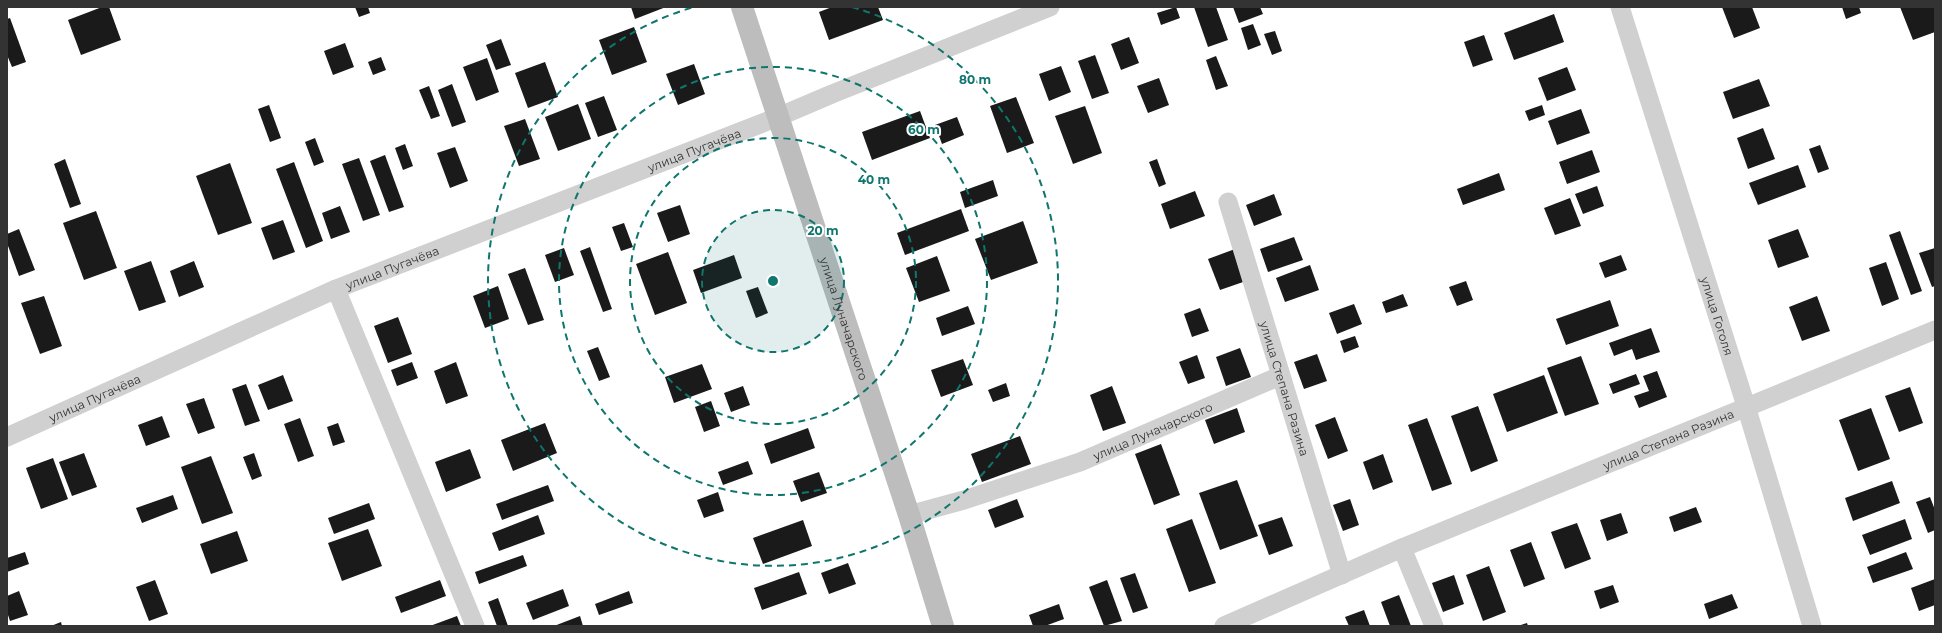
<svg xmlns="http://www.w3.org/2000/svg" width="1942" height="633" font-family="Montserrat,sans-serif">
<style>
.building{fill:#1a1a1a}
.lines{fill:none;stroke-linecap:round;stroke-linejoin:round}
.street{stroke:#d0d0d0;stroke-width:19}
.secondary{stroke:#bdbdbd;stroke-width:22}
.ring{fill:none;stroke:#0f766e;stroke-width:2;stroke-dasharray:7 5}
.labels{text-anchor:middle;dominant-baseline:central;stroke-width:4;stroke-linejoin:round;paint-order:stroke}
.street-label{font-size:12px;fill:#333;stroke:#fff}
.centre{fill:#0f766e;stroke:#fff;stroke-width:2}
.ring-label{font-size:12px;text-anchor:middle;font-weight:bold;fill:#0f766e;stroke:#fff;stroke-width:4;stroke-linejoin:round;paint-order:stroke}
</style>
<rect width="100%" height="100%" fill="#fff"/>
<g class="building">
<polygon points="102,7 109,7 121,40 81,55 68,20"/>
<polygon points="355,7 368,7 370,13 359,17"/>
<polygon points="631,7 666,7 635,19"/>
<polygon points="832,7 878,7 883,20 829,40 819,12"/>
<polygon points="1176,7 1180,18 1161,25 1157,13"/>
<polygon points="1194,7 1216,7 1228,40 1208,47"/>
<polygon points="1233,7 1260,7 1263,14 1239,23"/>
<polygon points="1722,7 1752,7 1760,28 1734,38"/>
<polygon points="1842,7 1859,7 1861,13 1846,19"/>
<polygon points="1900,7 1934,7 1935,32 1913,40"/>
<polygon points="1554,14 1564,42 1514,60 1504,33"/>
<polygon points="10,18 26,62 12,67 7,55 7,19"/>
<polygon points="1253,24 1261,45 1248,50 1241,28"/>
<polygon points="634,27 647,62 612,75 599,40"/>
<polygon points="1275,31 1282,51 1272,55 1264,34"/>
<polygon points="1484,35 1493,60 1473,67 1464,42"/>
<polygon points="1129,37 1139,63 1121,70 1111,44"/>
<polygon points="501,39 511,65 496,70 486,45"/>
<polygon points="345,43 354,67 333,75 324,51"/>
<polygon points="1095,55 1109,93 1092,99 1078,61"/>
<polygon points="1216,56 1228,86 1216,90 1206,60"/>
<polygon points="381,57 386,70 373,75 368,62"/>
<polygon points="487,58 499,92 476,101 463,67"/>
<polygon points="545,62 558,97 528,108 515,73"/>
<polygon points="694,64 705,94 678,105 666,74"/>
<polygon points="1061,66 1071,92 1049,101 1039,74"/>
<polygon points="1567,67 1576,90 1547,101 1538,78"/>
<polygon points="1159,78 1169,105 1148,113 1137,86"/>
<polygon points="1759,79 1770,106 1733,119 1723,92"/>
<polygon points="452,84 466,122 452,127 438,90"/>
<polygon points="429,86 440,116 431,119 419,90"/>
<polygon points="604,96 617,130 598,137 585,103"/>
<polygon points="1016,97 1034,143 1007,153 990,106"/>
<polygon points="578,104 591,139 558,151 545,117"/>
<polygon points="269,105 281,138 270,142 258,109"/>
<polygon points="1542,105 1545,115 1529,121 1525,111"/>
<polygon points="1085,106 1102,153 1073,164 1055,116"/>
<polygon points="1581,109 1590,133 1557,145 1548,121"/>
<polygon points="920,111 930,138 872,160 862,132"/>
<polygon points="957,117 964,135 942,144 935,125"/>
<polygon points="525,119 540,159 519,166 504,126"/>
<polygon points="1763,128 1775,159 1748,169 1737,138"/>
<polygon points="315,138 324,162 314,166 305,142"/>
<polygon points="405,144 413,166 403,170 395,148"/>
<polygon points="1820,145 1829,169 1818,173 1809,149"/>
<polygon points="455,147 468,181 450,188 437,153"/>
<polygon points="1592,150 1600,172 1567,184 1559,162"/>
<polygon points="385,155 404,207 389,212 370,161"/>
<polygon points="359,158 380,215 363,221 342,164"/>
<polygon points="65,159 81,204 70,208 54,164"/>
<polygon points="1157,159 1166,184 1159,187 1149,162"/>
<polygon points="294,162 323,241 306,248 276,169"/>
<polygon points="230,163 252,223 218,235 196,176"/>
<polygon points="1798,165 1806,187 1758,205 1749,183"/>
<polygon points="1499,173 1505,190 1463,205 1457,189"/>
<polygon points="993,180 998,196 965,208 960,192"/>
<polygon points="1597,186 1604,206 1583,214 1575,194"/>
<polygon points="1195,191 1205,216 1170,229 1161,204"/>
<polygon points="1274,194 1282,215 1254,226 1246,205"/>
<polygon points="1570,198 1581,226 1555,235 1544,208"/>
<polygon points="680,205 690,234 668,242 657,213"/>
<polygon points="340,206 350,232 331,239 322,213"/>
<polygon points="961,209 969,231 905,255 897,233"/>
<polygon points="96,211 117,268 84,280 63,223"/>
<polygon points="283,220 295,252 273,260 261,228"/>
<polygon points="1023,221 1038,263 991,280 975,239"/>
<polygon points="624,223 633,247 621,251 612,227"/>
<polygon points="19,229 35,270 19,276 7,243 7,234"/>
<polygon points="1798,229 1809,257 1778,268 1768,240"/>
<polygon points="1900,231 1922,291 1911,295 1889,235"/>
<polygon points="1294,237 1303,260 1268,272 1260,249"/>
<polygon points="590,247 612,309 603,312 580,251"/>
<polygon points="564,248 574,275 555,282 545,255"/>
<polygon points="1935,248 1935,286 1932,287 1919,253"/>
<polygon points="1235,249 1246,281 1220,290 1208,259"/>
<polygon points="668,252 687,303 655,315 636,264"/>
<polygon points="734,255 742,278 701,293 693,270"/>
<polygon points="1621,255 1627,270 1605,278 1599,263"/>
<polygon points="937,256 950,291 919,302 906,268"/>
<polygon points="151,261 166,302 139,311 124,271"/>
<polygon points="194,261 204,287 179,297 170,271"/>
<polygon points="1886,262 1899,299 1882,306 1869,268"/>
<polygon points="1310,265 1319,290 1285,302 1276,278"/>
<polygon points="525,268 544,320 528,325 508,274"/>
<polygon points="1466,281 1473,300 1457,306 1449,287"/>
<polygon points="498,286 509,319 485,328 473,296"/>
<polygon points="758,287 768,313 756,318 746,291"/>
<polygon points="1403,294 1408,306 1386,313 1382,302"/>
<polygon points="44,296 62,346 40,354 21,303"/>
<polygon points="1817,296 1830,331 1802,341 1789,307"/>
<polygon points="1610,300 1619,326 1566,345 1556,319"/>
<polygon points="1354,304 1362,324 1337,334 1329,313"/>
<polygon points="968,306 975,324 942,336 936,318"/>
<polygon points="1200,308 1209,331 1192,337 1184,314"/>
<polygon points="398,317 412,354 388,363 374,326"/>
<polygon points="1651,328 1660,352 1636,360 1632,349 1614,356 1609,343"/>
<polygon points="1355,336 1359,347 1344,353 1340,341"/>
<polygon points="598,347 610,377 599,381 587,351"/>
<polygon points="1240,348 1251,377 1226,386 1216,357"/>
<polygon points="1317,354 1327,381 1304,389 1294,362"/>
<polygon points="1197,355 1205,378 1188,384 1179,362"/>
<polygon points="1581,356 1599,404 1565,416 1547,368"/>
<polygon points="963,359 973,385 941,397 931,370"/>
<polygon points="412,362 418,378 397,386 391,370"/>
<polygon points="456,362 468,396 446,404 434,371"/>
<polygon points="702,364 712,389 674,403 665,377"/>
<polygon points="1657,371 1667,397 1639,408 1634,396 1649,391 1643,376"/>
<polygon points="1636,374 1640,384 1613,394 1609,384"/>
<polygon points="283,375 293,401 268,410 258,385"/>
<polygon points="1544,375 1558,413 1507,432 1493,394"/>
<polygon points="1006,383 1010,396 993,402 988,390"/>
<polygon points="246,384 260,421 245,426 232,389"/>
<polygon points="743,386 750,405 731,412 724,393"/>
<polygon points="1112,386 1126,423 1103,431 1090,395"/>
<polygon points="1910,387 1923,423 1899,432 1885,396"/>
<polygon points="204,398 215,428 198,434 186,404"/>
<polygon points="711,401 720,426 704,432 695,407"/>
<polygon points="1478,406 1498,461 1471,472 1451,416"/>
<polygon points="1237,408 1245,432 1214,444 1205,420"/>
<polygon points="1871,408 1890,459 1858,471 1839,420"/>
<polygon points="162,416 170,437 146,446 138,425"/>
<polygon points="1335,417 1348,451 1328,459 1315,425"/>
<polygon points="300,418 314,456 298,462 284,424"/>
<polygon points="1427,418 1452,484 1432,491 1408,425"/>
<polygon points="338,423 345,442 333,446 327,427"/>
<polygon points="545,423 557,453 513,471 501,440"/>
<polygon points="808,428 815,448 771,464 764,444"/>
<polygon points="1020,436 1031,464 982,482 971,454"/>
<polygon points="1161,444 1180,495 1154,505 1135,454"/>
<polygon points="470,449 481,478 446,492 435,462"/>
<polygon points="84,453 97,487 72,496 59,462"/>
<polygon points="254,453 262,476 252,480 243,457"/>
<polygon points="1383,454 1393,482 1373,490 1363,462"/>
<polygon points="211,456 233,513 202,524 181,467"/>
<polygon points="53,458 68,499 41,509 26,468"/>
<polygon points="748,461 753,474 723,485 718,472"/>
<polygon points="819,472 827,493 801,502 793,481"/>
<polygon points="1237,480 1258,536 1220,550 1199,493"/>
<polygon points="1892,481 1900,503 1853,521 1845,498"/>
<polygon points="548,485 554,501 502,520 496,504"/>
<polygon points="718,492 724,511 704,518 697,500"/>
<polygon points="173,495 178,509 142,523 136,508"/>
<polygon points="1930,497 1935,510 1935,530 1928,533 1916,502"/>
<polygon points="1017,499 1024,517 995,528 988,510"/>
<polygon points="1350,499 1359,525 1343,531 1333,505"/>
<polygon points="369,503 375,519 334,534 328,518"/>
<polygon points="1696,507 1702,522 1674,532 1669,517"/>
<polygon points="1621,513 1628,533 1607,541 1600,520"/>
<polygon points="538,515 545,534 499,551 492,533"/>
<polygon points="1282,517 1293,546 1269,555 1258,525"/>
<polygon points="1192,519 1216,583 1189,592 1166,529"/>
<polygon points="1905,519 1912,539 1870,555 1862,535"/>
<polygon points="803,520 812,546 763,564 753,538"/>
<polygon points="1577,523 1591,559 1565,569 1551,532"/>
<polygon points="368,529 382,566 342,581 328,543"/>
<polygon points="237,531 248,561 211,574 200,544"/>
<polygon points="1531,542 1545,579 1524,587 1510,550"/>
<polygon points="25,552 29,564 7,572 7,558"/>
<polygon points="1906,552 1913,569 1873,583 1867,567"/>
<polygon points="523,555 527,566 479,584 475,572"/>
<polygon points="848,563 856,584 829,594 821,573"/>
<polygon points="1489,566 1506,612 1483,621 1466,575"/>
<polygon points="799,572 807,594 762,610 754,588"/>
<polygon points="1135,573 1148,608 1133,613 1120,578"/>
<polygon points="1454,575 1464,604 1443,612 1432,583"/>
<polygon points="1935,579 1935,605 1919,611 1911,588"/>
<polygon points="155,580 168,614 149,621 136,587"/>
<polygon points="440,580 446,596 401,613 395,597"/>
<polygon points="1107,580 1122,621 1104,626 1089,587"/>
<polygon points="1613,585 1619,602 1600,609 1594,591"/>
<polygon points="563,589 569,606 533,620 526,603"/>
<polygon points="19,591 28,615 10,621 7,612 7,596"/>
<polygon points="629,591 633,603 599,615 595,604"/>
<polygon points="1732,594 1738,608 1709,619 1704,604"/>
<polygon points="1399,595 1411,626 1390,626 1381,602"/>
<polygon points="498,598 508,626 497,626 488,602"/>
<polygon points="1059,604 1064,619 1045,626 1033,626 1029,615"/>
<polygon points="1364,610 1370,626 1349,626 1345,617"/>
<polygon points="457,616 461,626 430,626"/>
<polygon points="580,616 583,626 554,626"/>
<polygon points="61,622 62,626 51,626"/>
<polygon points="1527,623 1528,626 1518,626"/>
</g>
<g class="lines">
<g class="street">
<path id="s1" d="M1620,7L1746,406L1812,626"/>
<path id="s2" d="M1228,202L1342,575"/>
<polyline points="336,289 475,626"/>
<path id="s3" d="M7,437L336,289L778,117L832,94L1050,7"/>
<path id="s4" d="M909,515L964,500L1080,462L1280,376"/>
<polyline points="1402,548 1434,626"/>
<path id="s5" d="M1224,626L1402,548L1935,330"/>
</g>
<path class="secondary" id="s6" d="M742,7L909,515L943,626"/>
</g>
<circle cx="773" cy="281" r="71" fill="#0f766e" fill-opacity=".12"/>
<g class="ring">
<circle cx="773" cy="281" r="71"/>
<circle cx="773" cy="281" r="143"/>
<circle cx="773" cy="281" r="214"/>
<path d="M852 7A285 285 0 1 1 694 7"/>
</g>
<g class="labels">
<g class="street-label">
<text stroke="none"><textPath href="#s3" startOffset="745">улица Пугачёва</textPath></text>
<text stroke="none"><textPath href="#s3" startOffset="421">улица Пугачёва</textPath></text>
<text stroke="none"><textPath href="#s1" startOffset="324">улица Гоголя</textPath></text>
<text stroke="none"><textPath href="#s6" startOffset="328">улица Луначарского</textPath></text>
<text stroke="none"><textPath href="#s2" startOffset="195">улица Степана Разина</textPath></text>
<text stroke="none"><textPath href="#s3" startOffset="96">улица Пугачёва</textPath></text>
<text stroke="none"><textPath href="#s4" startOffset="258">улица Луначарского</textPath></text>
<text stroke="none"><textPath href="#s5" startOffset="482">улица Степана Разина</textPath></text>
</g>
</g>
<circle cx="773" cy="281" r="6" class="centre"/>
<g class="ring-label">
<text x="975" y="84">80 m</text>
<text x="924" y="134">60 m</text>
<text x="874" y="184">40 m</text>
<text x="823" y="235">20 m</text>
</g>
<rect width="1942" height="633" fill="none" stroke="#333333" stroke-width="16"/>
</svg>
